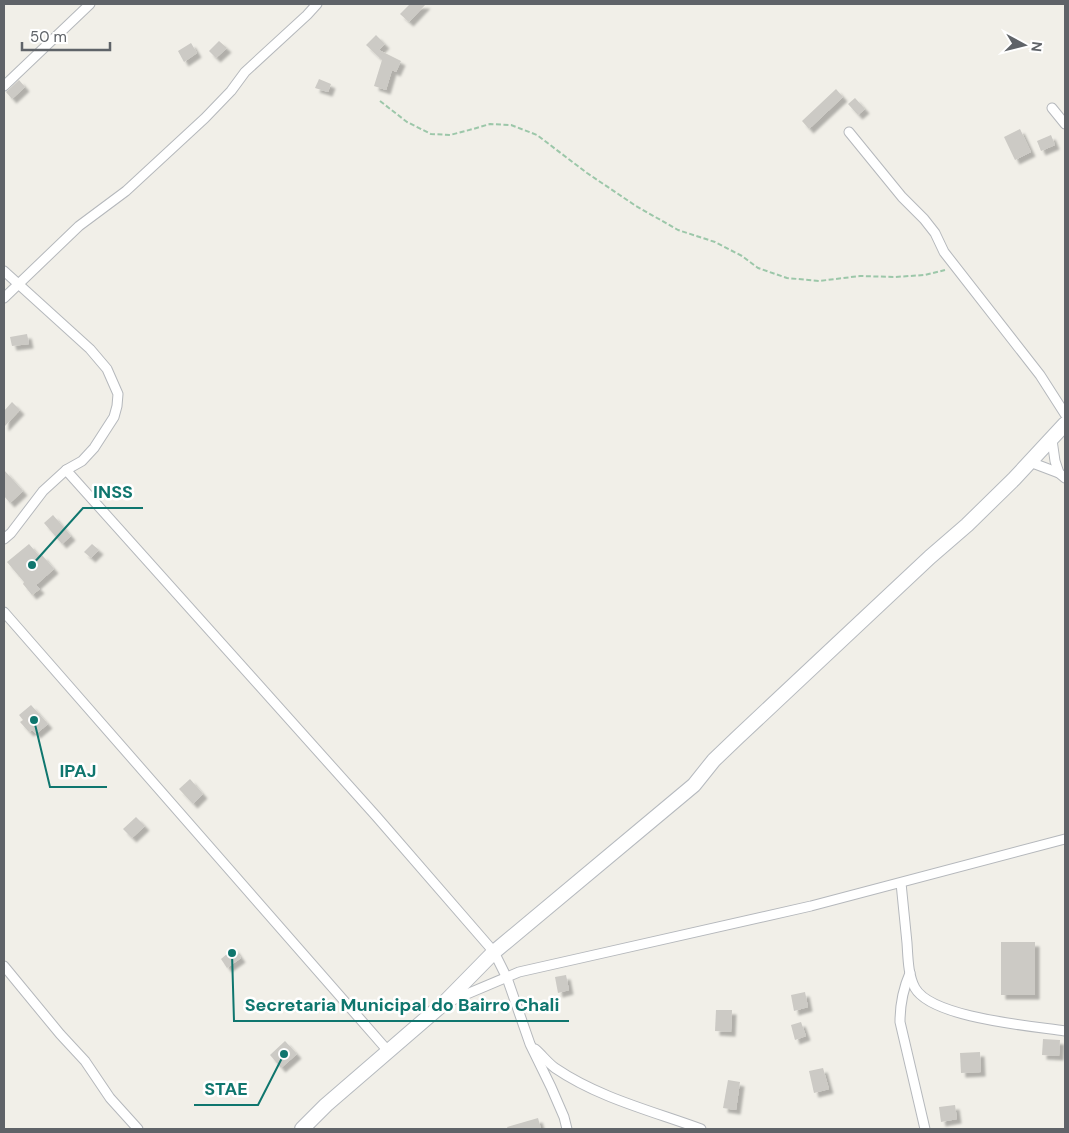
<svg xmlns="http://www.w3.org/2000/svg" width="1069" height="1133" font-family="'DM Sans',sans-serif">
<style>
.building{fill:#cccac5;filter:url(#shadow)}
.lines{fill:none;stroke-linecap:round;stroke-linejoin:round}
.street-casing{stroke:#b5b8bc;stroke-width:11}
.secondary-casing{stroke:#b6babf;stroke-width:16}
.path{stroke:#9cc7a9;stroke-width:2;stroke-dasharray:5 2.5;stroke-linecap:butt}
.street{stroke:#fff;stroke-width:9}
.secondary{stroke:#fff;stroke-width:14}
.leader{fill:none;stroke:#0f766e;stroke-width:2}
.callout-dot{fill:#0f766e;stroke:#fff;stroke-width:2}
.callout-label{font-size:18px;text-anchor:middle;font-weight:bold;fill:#0f766e;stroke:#fff;stroke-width:5;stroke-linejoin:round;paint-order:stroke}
</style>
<defs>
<filter id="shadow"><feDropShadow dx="4.5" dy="4.5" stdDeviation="1" flood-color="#0004"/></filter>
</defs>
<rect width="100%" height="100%" fill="#f1efe8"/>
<g class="building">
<polygon points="410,4 426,4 409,22 400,14"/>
<polygon points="376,35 385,44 379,50 401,61 396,72 392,70 386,90 374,86 382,60 366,45"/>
<polygon points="219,41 227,48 216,58 209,51"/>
<polygon points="191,43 197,53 184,62 178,51"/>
<polygon points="319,79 331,84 328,92 315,88"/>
<polygon points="19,80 25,87 12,99 6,92"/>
<polygon points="836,89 843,97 809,129 802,121"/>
<polygon points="855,98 865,109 858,115 848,104"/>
<polygon points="1020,129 1031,152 1015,160 1004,137"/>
<polygon points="1051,135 1055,145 1041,151 1037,141"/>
<polygon points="27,334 29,344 12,346 10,337"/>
<polygon points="12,402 20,410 4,427 4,411"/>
<polygon points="4,470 23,491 10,503 4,496"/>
<polygon points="53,515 71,536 62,544 44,523"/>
<polygon points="29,544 40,557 42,555 54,569 36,585 40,589 32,595 23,584 24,582 7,562"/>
<polygon points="92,544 99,550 91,558 84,552"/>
<polygon points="31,705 48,724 36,734 32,730 29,732 20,722 23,720 19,715"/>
<polygon points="190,779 203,794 193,804 179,789"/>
<polygon points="136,817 145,826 132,838 123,829"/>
<rect x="1001" y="942" width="34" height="53"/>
<polygon points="234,948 241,958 227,968 221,959"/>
<polygon points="566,975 569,990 558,993 555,977"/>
<polygon points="805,992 808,1007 794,1011 791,995"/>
<polygon points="716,1010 732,1010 731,1032 715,1031"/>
<polygon points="801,1022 806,1036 795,1040 791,1025"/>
<polygon points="1043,1039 1060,1040 1059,1056 1042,1055"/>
<polygon points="285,1041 297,1054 281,1068 270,1055"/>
<polygon points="980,1052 981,1072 961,1073 960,1053"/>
<polygon points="823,1068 829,1089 814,1093 809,1071"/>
<polygon points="728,1080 740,1082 736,1110 723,1108"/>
<polygon points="955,1105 957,1119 941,1122 939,1107"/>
<polygon points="538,1118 541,1129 508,1129 507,1127"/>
</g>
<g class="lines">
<g class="street-casing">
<g id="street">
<polyline points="4,86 90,4"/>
<polyline points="1052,108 1065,124"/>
<polyline points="849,132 902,197 924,219 935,233 944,252 1040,375 1065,414"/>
<polyline points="4,271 90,349 107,369 118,394 117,406 114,417 94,448 82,461 66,470 43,491 11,533 4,539"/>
<polyline points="4,298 79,226 126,191 205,118 231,91 245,72 307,15 317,4"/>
<polyline points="1052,440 1055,461 1059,473"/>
<polyline points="1030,462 1059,473 1065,478"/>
<polyline points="66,470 376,816 494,952 507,978 530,1044 551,1087 564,1117 567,1129"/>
<polyline points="4,612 388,1051"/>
<path d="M901,883C903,903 905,923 907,943C908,958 908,975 915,988C932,1018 1032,1026 1065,1031"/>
<polyline points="4,966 60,1034 85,1061 110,1098 138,1129"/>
<path d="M910,973C903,989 900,1004 900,1022L925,1129"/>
<polyline points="448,1002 519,972 811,906 1065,839"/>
<path d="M535,1049C542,1055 548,1063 555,1068C599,1098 652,1111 701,1129"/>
</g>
</g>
<g class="secondary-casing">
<polyline id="secondary" points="302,1129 326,1105 443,1004 494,952 694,785 714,760 737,738 930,557 967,525 1014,479 1065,424"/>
</g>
<polyline class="path" points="380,101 407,122 431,134 450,135 473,129 490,124 511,125 537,135 587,173 636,206 678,230 715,242 742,256 758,268 787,278 819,281 860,276 894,277 925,275 945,270"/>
<use href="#street" class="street"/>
<use href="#secondary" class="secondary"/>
</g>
<path class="leader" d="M32 565L83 508H143M34 720L50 787H107M232 953L234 1021H569M284 1054L258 1105H194"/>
<g class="callout-dot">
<circle cx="32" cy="565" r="5"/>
<circle cx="34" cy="720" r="5"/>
<circle cx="232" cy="953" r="5"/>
<circle cx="284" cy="1054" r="5"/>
</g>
<g class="callout-label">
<text x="113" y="498">INSS</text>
<text x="78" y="777">IPAJ</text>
<text x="402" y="1011">Secretaria Municipal do Bairro Chali</text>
<text x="226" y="1095">STAE</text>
</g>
<rect width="1069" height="1133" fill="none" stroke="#5f6368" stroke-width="10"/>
<g transform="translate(1024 45) rotate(97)" stroke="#ffffff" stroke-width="4" paint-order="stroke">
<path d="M0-4L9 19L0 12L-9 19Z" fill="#5f6368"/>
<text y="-8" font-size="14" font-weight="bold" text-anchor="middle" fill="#5f6368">N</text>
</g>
<path d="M22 42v8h88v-8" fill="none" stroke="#5f6368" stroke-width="2.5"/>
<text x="30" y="42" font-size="15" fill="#5f6368" stroke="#ffffff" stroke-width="4" paint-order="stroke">50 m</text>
</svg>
